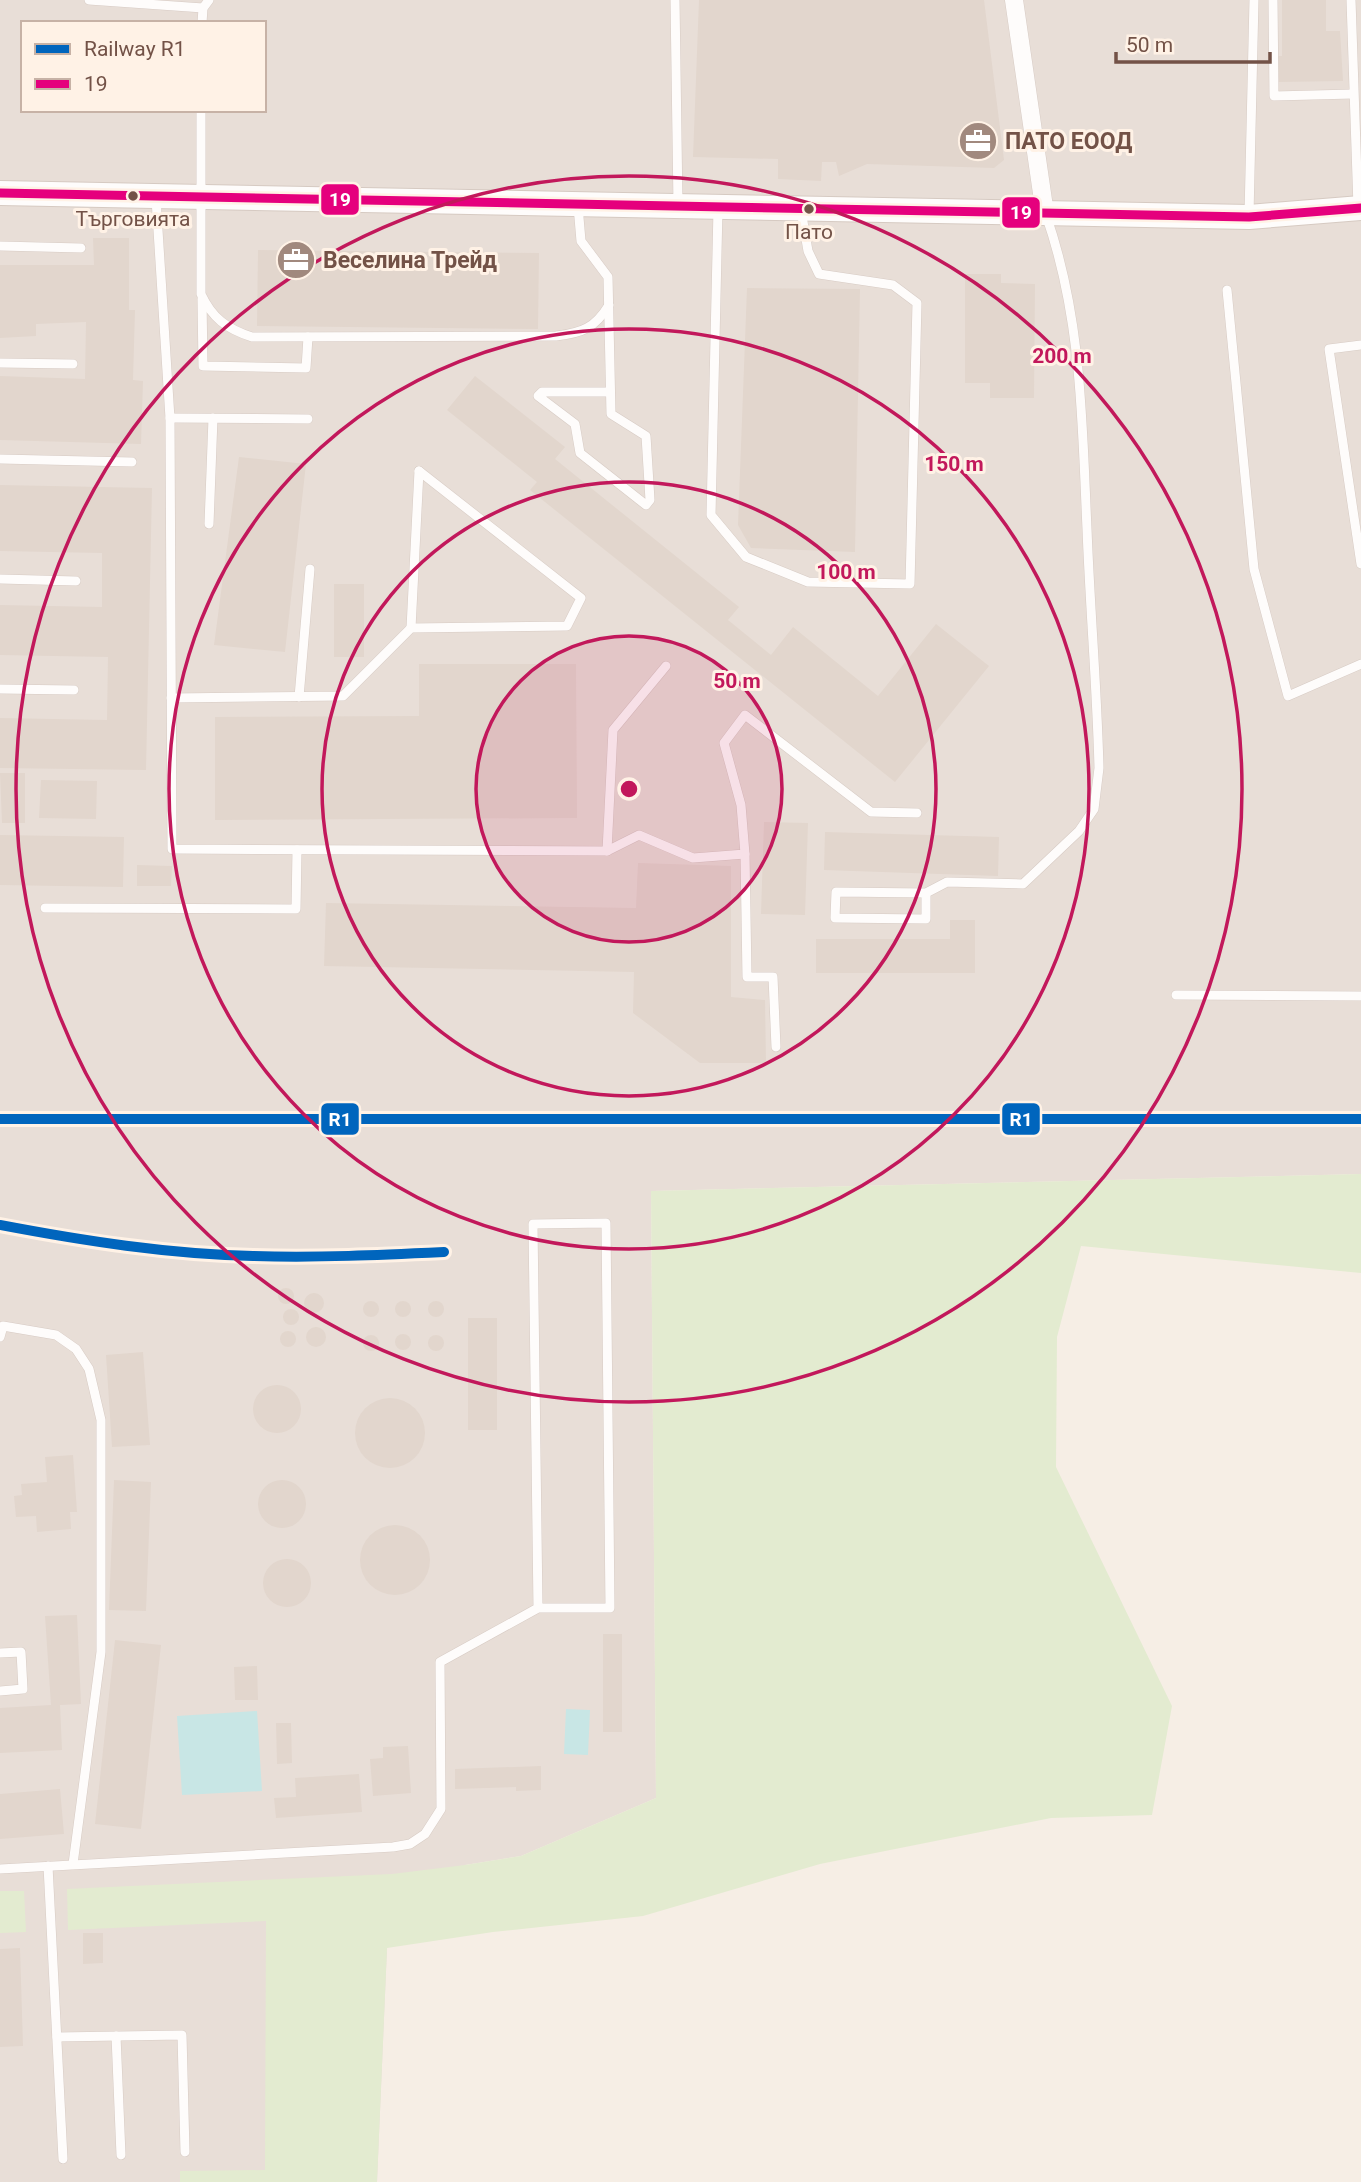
<svg xmlns="http://www.w3.org/2000/svg" width="1361" height="2182" font-family="Roboto,sans-serif">
<style>
.industrial{fill:#e8ded7;fill-rule:evenodd}
.green{fill:#e3ebd0}
.water{fill:#c8e6e5}
.building{fill:#e2d6cd}
.lines{fill:none;stroke-linecap:round;stroke-linejoin:round}
.lane-casing{stroke:#d7cbc4;stroke-width:10}
.street-casing{stroke:#d7cbc4;stroke-width:19}
.secondary-casing{stroke:#d6cac2;stroke-width:26}
.lane{stroke:#fefcfb;stroke-width:9}
.street{stroke:#fefcfb;stroke-width:18}
.secondary{stroke:#fefcfb;stroke-width:24}
.bus-1-casing{stroke:#fff2e6;stroke-width:14}
.bus-1{stroke:#e5007d;stroke-width:9}
.rail-1-casing{stroke:#fff2e6;stroke-width:16}
.rail-1{stroke:#0065bd;stroke-width:10}
.ring{fill:none;stroke:#c2185b;stroke-width:3.5}
.bus-dot{fill:#735247;stroke:#fff2e6;stroke-width:2.5}
.labels{text-anchor:middle;dominant-baseline:central;stroke-width:6;stroke-linejoin:round;paint-order:stroke}
.bus-label{font-size:21px;fill:#735247;stroke:#fff2e6}
.poi-label{font-size:23px;font-weight:bold;fill:#735247;stroke:#fff2e6;text-anchor:start}
.centre{fill:#c2185b;stroke:#fff2e6;stroke-width:3.5}
.ring-label{font-size:21px;text-anchor:middle;font-weight:bold;fill:#c2185b;stroke:#fff2e6;stroke-width:6;stroke-linejoin:round;paint-order:stroke}
.line-badge{stroke:#fff2e6;stroke-width:2.5}
.badge-label{font-size:19px;text-anchor:middle;font-weight:bold;fill:#fff}
</style>
<rect width="100%" height="100%" fill="#f6eee5"/>
<path class="industrial" d="M0,0H1361V1174L651,1191L656,1798L521,1856L465,1865L387,1948L377,2182H0ZM23,23H264V110H23Z"/>
<g class="green">
<polygon points="1361,1174 1361,1273 1081,1246 1057,1337 1056,1467 1172,1706 1152,1815 1051,1818 820,1864 643,1916 493,1932 387,1948 377,2182 180,2182 180,2171 265,2170 266,1921 68,1930 67,1889 392,1874 465,1865 521,1856 656,1798 651,1191"/>
<polygon points="0,1891 24,1891 26,1932 0,1933"/>
</g>
<g class="water">
<polygon points="566,1709 590,1710 588,1755 564,1754"/>
<polygon points="257,1711 262,1791 182,1795 177,1716"/>
</g>
<g class="building">
<polygon points="699,0 984,0 1004,160 994,168 867,164 839,176 836,162 822,162 821,181 778,179 778,159 693,157"/>
<polygon points="1282,0 1326,0 1326,31 1340,31 1343,81 1278,82 1277,56 1282,56"/>
<polygon points="93,238 129,238 129,310 135,310 133,380 143,381 141,444 0,440 0,376 85,379 86,322 36,324 36,336 0,338 0,265 94,265"/>
<polygon points="258,250 539,253 538,329 257,326"/>
<polygon points="965,274 1001,274 1001,283 1035,284 1034,398 990,398 990,383 965,383"/>
<polygon points="747,288 860,289 855,552 751,548 738,525"/>
<polygon points="475,376 565,447 555,459 739,607 728,620 771,655 793,627 878,696 936,624 989,666 895,782 530,490 537,482 447,410"/>
<polygon points="239,457 306,464 285,652 214,645"/>
<polygon points="0,485 152,488 146,770 0,768 0,718 107,720 108,657 0,655 0,605 102,607 102,553 0,551"/>
<rect x="334" y="584" width="30" height="73"/>
<polygon points="419,664 576,664 577,818 215,820 215,717 419,716"/>
<polygon points="0,773 25,773 25,823 2,823"/>
<polygon points="41,780 97,781 96,819 39,818"/>
<polygon points="764,822 808,823 805,915 761,914"/>
<polygon points="825,832 999,837 998,876 824,870"/>
<polygon points="0,835 124,837 123,887 0,885"/>
<polygon points="638,863 731,866 731,997 765,1000 766,1063 700,1063 633,1013 634,972 324,966 326,903 636,908"/>
<polygon points="137,865 172,866 171,886 137,886"/>
<polygon points="950,920 975,920 975,973 816,973 816,939 950,939"/>
<circle cx="286" cy="1296" r="8"/>
<circle cx="314" cy="1303" r="10"/>
<circle cx="403" cy="1309" r="8"/>
<circle cx="436" cy="1309" r="8"/>
<circle cx="371" cy="1309" r="8"/>
<circle cx="291" cy="1317" r="8"/>
<rect x="468" y="1318" width="29" height="112"/>
<circle cx="316" cy="1337" r="10"/>
<circle cx="288" cy="1339" r="8"/>
<circle cx="403" cy="1342" r="8"/>
<circle cx="436" cy="1343" r="8"/>
<circle cx="371" cy="1343" r="8"/>
<polygon points="143,1352 150,1445 112,1447 106,1355"/>
<circle cx="277" cy="1409" r="24"/>
<circle cx="390" cy="1433" r="35"/>
<polygon points="73,1455 77,1512 70,1512 71,1529 37,1532 36,1516 16,1517 14,1496 22,1495 21,1484 47,1482 45,1457"/>
<polygon points="114,1480 151,1482 146,1611 109,1610"/>
<circle cx="282" cy="1504" r="24"/>
<circle cx="395" cy="1560" r="35"/>
<circle cx="287" cy="1583" r="24"/>
<polygon points="77,1615 81,1704 60,1705 62,1750 0,1753 0,1708 51,1705 45,1616"/>
<rect x="603" y="1634" width="19" height="98"/>
<polygon points="115,1640 161,1645 141,1829 95,1824"/>
<polygon points="257,1666 258,1700 235,1700 234,1667"/>
<polygon points="276,1723 291,1723 292,1763 277,1764"/>
<polygon points="408,1746 411,1793 373,1796 370,1759 383,1758 383,1747"/>
<polygon points="541,1766 541,1790 516,1791 516,1787 455,1789 455,1769"/>
<polygon points="359,1774 362,1812 276,1818 274,1798 296,1797 295,1778"/>
<polygon points="60,1789 64,1834 0,1839 0,1794"/>
<polygon points="83,1933 103,1933 103,1963 83,1964"/>
<polygon points="20,1948 23,2046 0,2047 0,1949"/>
</g>
<g class="lines">
<g class="lane-casing">
<g id="lane">
<polyline points="89,0 203,8"/>
<polyline points="675,0 678,205"/>
<polyline points="1273,0 1274,96 1353,94"/>
<polyline points="1351,0 1358,207"/>
<polyline points="202,23 203,8 209,0"/>
<path d="M201,110V294C212,318 227,329 252,337L556,336C582,333 595,328 609,305"/>
<polyline points="156,199 170,418 172,849 607,851 613,730 666,666"/>
<polyline points="578,206 581,241 608,277 611,414 646,436 650,500 646,505 580,453 575,424 538,396 542,392 610,392"/>
<polyline points="718,209 711,515 746,557 808,582 910,584 917,303 893,285 819,274 808,251 801,210"/>
<polyline points="1249,215 1254,0"/>
<polyline points="0,246 81,248"/>
<polyline points="1227,290 1254,569 1288,696 1361,664"/>
<polyline points="202,299 203,366 306,368 308,337"/>
<polyline points="1361,345 1329,349 1361,564"/>
<polyline points="0,363 73,364"/>
<polyline points="170,418 308,419"/>
<polyline points="0,459 132,462"/>
<polyline points="209,524 213,418"/>
<polyline points="0,579 76,581"/>
<polyline points="411,628 419,471"/>
<polyline points="0,689 74,690"/>
<polyline points="299,697 310,569"/>
<polyline points="171,698 343,696 411,628 567,626 581,598 419,471"/>
<polyline points="607,851 639,835 693,858 745,854 741,805 724,743 745,715 871,812 917,813"/>
<polyline points="745,854 747,977 773,977 776,1047"/>
<path d="M926,893V919L835,918L836,892L926,893L947,882L1023,884L1079,831L1094,809L1099,768C1097,688 1090,609 1087,529C1082,422 1082,318 1046,215"/>
<polyline points="45,908 296,909 297,850"/>
<polyline points="1176,995 1361,996"/>
<polyline points="0,1337 3,1326 56,1335 76,1349 89,1369 101,1420 101,1652 73,1864"/>
<polyline points="0,1653 21,1652 23,1689 0,1691"/>
<polyline points="48,1866 63,2159"/>
<polyline points="0,1869 393,1847 410,1844 425,1834 441,1809 440,1662 538,1608 533,1224 606,1223 610,1608 538,1608"/>
<polyline points="116,2036 121,2155"/>
<polyline points="57,2037 182,2035 185,2152"/>
</g>
</g>
<g class="street-casing">
<polyline id="street" points="1014,0 1045,214"/>
</g>
<g class="secondary-casing">
<polyline id="secondary" points="0,193 1249,217 1361,208"/>
</g>
<use href="#lane" class="lane"/>
<use href="#street" class="street"/>
<use href="#secondary" class="secondary"/>
<g class="bus-1-casing">
<polyline id="bus-1" points="0,193 1249,217 1361,208"/>
</g>
<use href="#bus-1" class="bus-1"/>
<g class="rail-1-casing">
<g id="rail-1">
<polyline points="0,1119 1361,1119"/>
<path d="M0,1225C84,1241 168,1254 253,1256C317,1258 381,1255 444,1252"/>
</g>
</g>
<use href="#rail-1" class="rail-1"/>
</g>
<circle cx="629" cy="789" r="153" fill="#c2185b" fill-opacity=".12"/>
<g class="ring">
<circle cx="629" cy="789" r="153"/>
<circle cx="629" cy="789" r="307"/>
<circle cx="629" cy="789" r="460"/>
<circle cx="629" cy="789" r="613"/>
</g>
<defs>
<g id="office-disc" transform="scale(2.0125)"><circle r="9.5" fill="#a1897e" stroke="#fff2e6"/><path d="M-6-3h4V-5.5h4V-3h4V5H-6ZM-1-4.5V-3h2v-1.5ZM-6 0V1H6V0Z" fill="#fff"/></g>
</defs>
<g fill-rule="evenodd">
<use href="#office-disc" x="978" y="141"/>
<use href="#office-disc" x="296" y="260"/>
</g>
<g class="bus-dot">
<circle cx="133" cy="196" r="6"/>
<circle cx="809" cy="209" r="6"/>
</g>
<g class="labels">
<g class="bus-label">
<text x="133" y="219">Търговията</text>
<text x="809" y="232">Пато</text>
</g>
<g class="poi-label">
<text x="1005" y="141">ПАТО ЕООД</text>
<text x="323" y="260">Веселина Трейд</text>
</g>
</g>
<circle cx="629" cy="789" r="10" class="centre"/>
<g class="ring-label">
<text x="1062" y="363">200 m</text>
<text x="954" y="471">150 m</text>
<text x="846" y="579">100 m</text>
<text x="737" y="688">50 m</text>
</g>
<g class="line-badge">
<rect x="320" y="183" width="40" height="33" rx="7" fill="#e5007d"/>
<rect x="1001" y="196" width="40" height="33" rx="7" fill="#e5007d"/>
<rect x="320" y="1102" width="40" height="34" rx="7" fill="#0065bd"/>
<rect x="1001" y="1102" width="40" height="34" rx="7" fill="#0065bd"/>
</g>
<g class="badge-label">
<text x="340" y="206">19</text>
<text x="1021" y="219">19</text>
<text x="340" y="1126">R1</text>
<text x="1021" y="1126">R1</text>
</g>
<rect x="21" y="21" width="245" height="91" fill="#fff2e6" stroke="#c7b2a6" stroke-width="2"/>
<rect x="35" y="44" width="35" height="10" fill="#0065bd" stroke="#c7b2a6" stroke-width="2"/>
<text x="84" y="56" font-size="21" fill="#735247">Railway R1</text>
<rect x="35" y="79" width="35" height="10" fill="#e5007d" stroke="#c7b2a6" stroke-width="2"/>
<text x="84" y="91" font-size="21" fill="#735247">19</text>
<path d="M1116 52v10h154v-10" fill="none" stroke="#735247" stroke-width="3.5"/>
<text x="1126" y="52" font-size="21" fill="#735247" stroke="#fff2e6" stroke-width="5" paint-order="stroke">50 m</text>
</svg>
